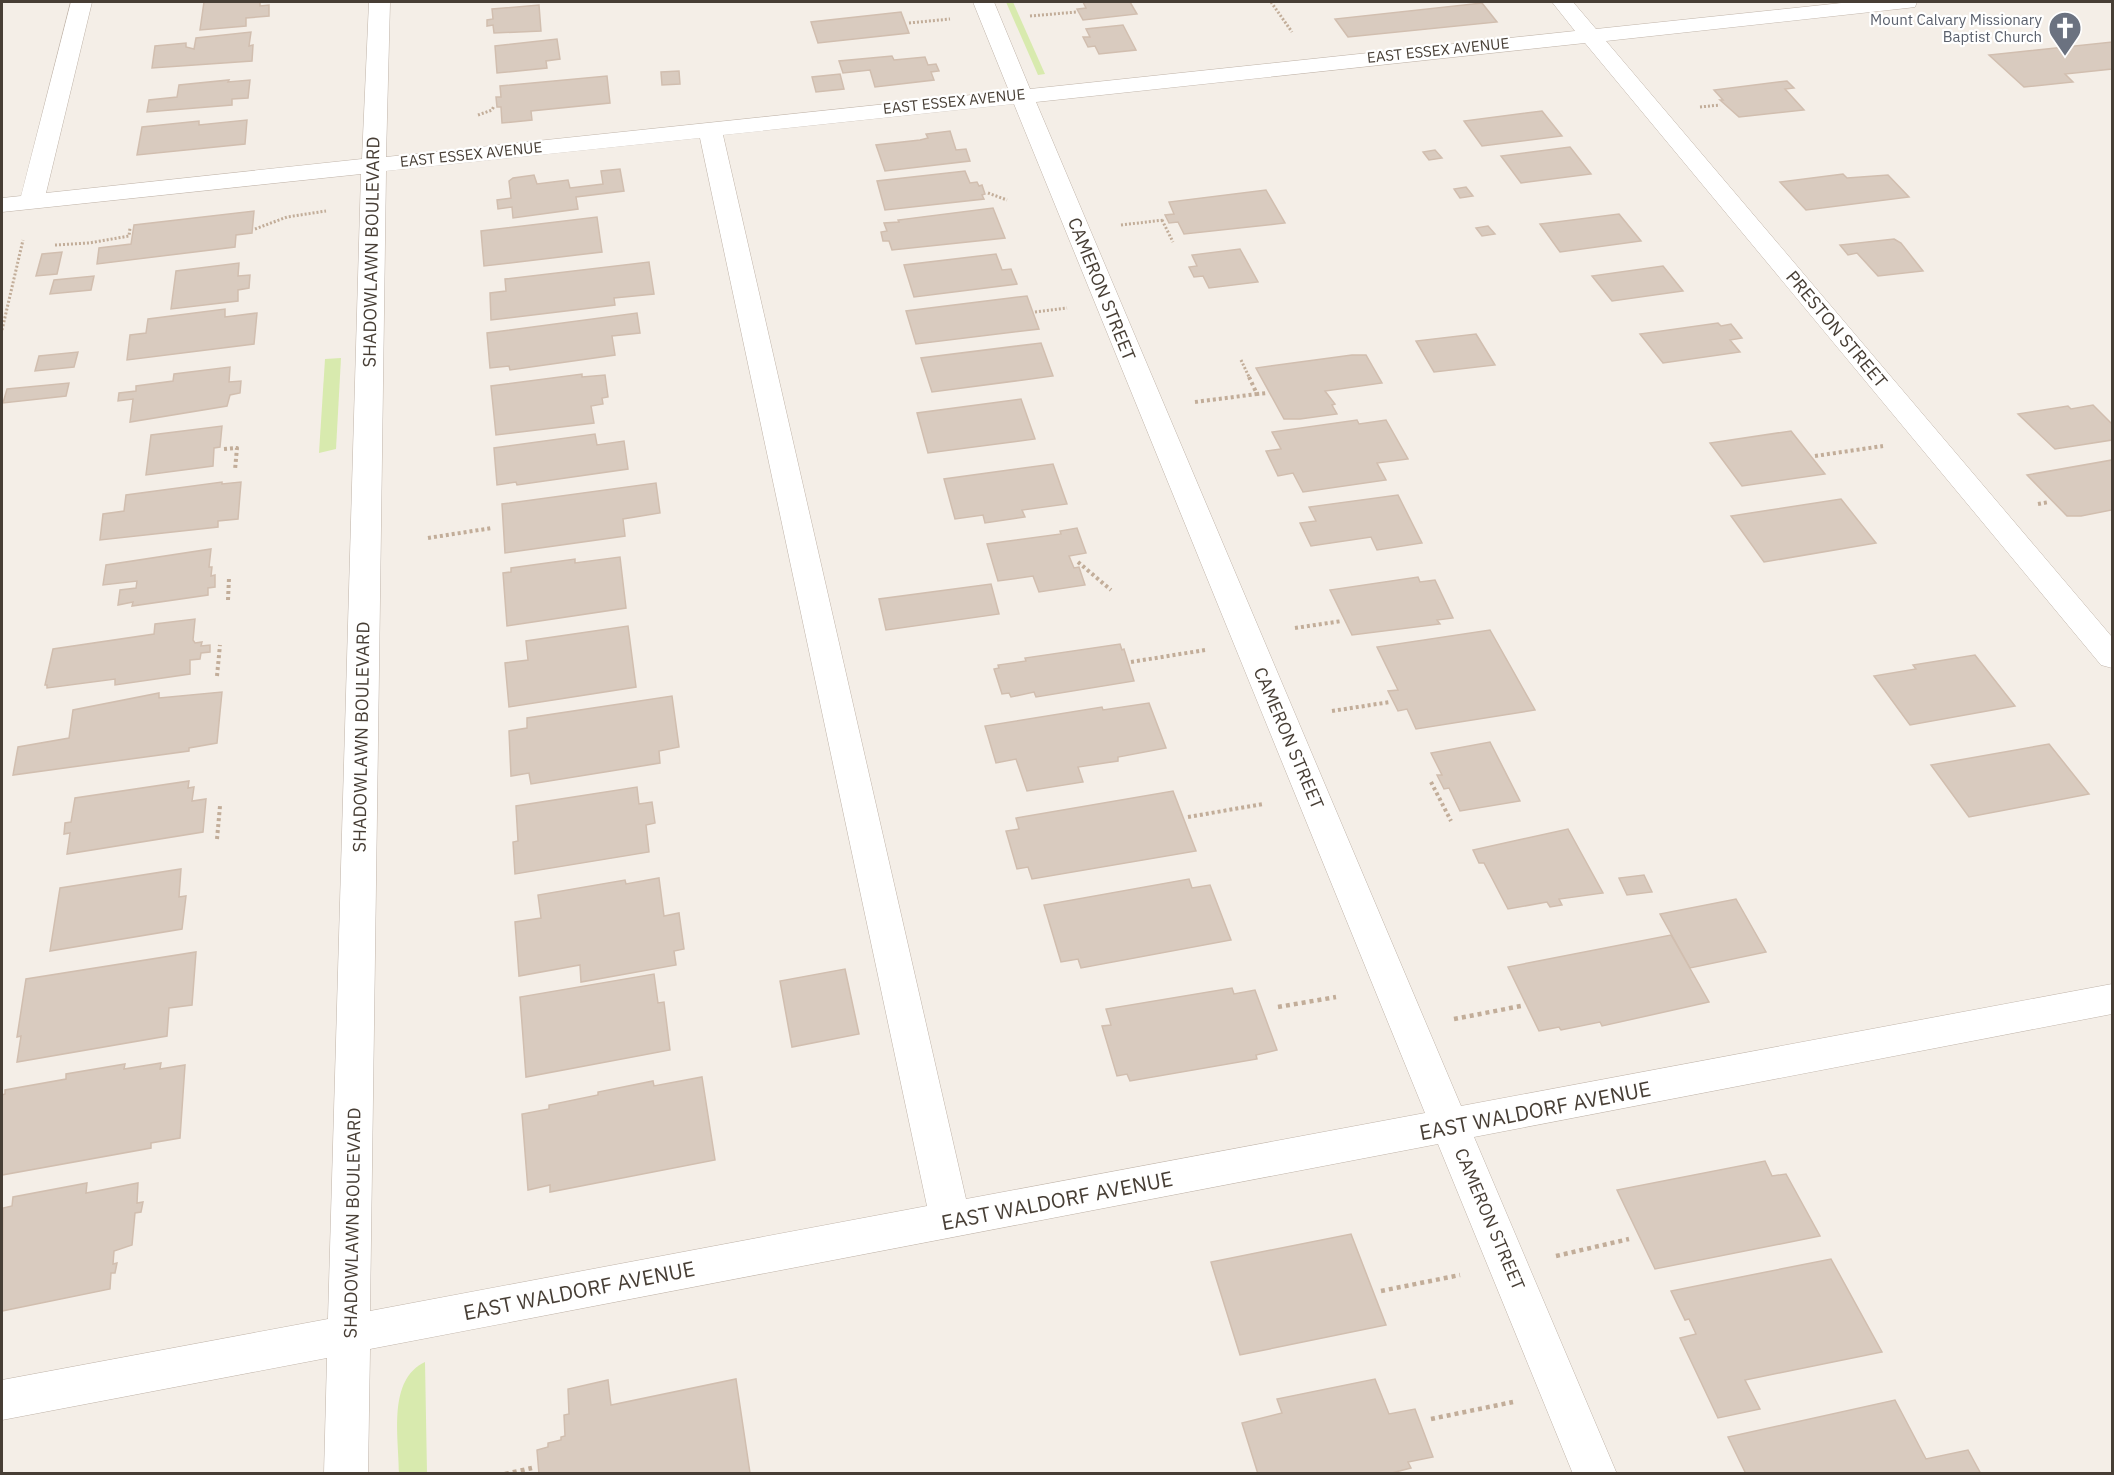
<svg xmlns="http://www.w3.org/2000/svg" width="2114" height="1475" font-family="'IBM Plex Sans',sans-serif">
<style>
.green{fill:#d8eaae}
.building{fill:#d9cbbf;stroke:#d1beaf;stroke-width:1.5}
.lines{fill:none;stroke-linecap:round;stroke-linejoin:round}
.minor-casing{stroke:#c0b4a9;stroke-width:1}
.path-far2{stroke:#c2ad99;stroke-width:3;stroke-dasharray:2 2;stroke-linecap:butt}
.path-far1{stroke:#c2ad99;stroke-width:4;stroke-dasharray:3 3;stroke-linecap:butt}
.path{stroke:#c2ad99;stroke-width:4.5;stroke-dasharray:4 4;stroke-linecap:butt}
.minor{fill:#fff;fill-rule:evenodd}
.labels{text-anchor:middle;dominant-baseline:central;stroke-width:4.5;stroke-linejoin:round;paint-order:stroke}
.far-worship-label{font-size:15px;fill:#5b616d;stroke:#fff;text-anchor:end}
.far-street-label{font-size:15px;fill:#473e35;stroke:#fff}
.street-label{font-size:18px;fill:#473e35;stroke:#fff}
.near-street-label{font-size:21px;fill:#473e35;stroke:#fff}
</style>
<rect width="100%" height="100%" fill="#f4eee7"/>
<g class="green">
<polygon points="1006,2 1013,2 1045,74 1038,75"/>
<polygon points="341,358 336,449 319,453 325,359"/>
<path d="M425,1362L427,1473H399C399,1437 387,1380 425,1362Z"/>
</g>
<g class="building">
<polygon points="204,2 260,2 260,6 269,5 269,16 246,18 246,26 200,30"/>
<polygon points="1083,2 1130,2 1137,14 1083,20 1077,9 1086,8"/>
<polygon points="1482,3 1497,22 1348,37 1335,19"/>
<polygon points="539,5 541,31 494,33 493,25 487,26 487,20 493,19 492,9"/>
<polygon points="901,12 909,33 818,43 811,22"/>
<polygon points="1123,25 1136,50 1099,54 1095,46 1088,47 1083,37 1090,37 1086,29"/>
<polygon points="251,32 249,46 253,45 252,61 152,68 155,46 186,43 186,47 194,49 196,38"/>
<polygon points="557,39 560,59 546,61 547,68 497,73 495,46"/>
<polygon points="2112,42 2112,69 2065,74 2073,82 2024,87 1989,55"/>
<polygon points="892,56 894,60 925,57 928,65 936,64 939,71 931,72 934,80 875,87 870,70 843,73 839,61"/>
<polygon points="679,71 680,84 662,85 661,72"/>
<polygon points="840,74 844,89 816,92 812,77"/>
<polygon points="607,76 610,103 531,111 532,120 502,123 501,107 497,107 496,97 501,97 500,86"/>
<polygon points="229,80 228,82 250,80 248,98 232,99 232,105 147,112 149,100 177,97 179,85"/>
<polygon points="1787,81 1794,88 1785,89 1804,110 1739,117 1720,100 1723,100 1714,90"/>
<polygon points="1542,111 1562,136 1482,146 1464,121"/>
<polygon points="247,120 245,144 137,155 142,127 199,121 199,125"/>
<polygon points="950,131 956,150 966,149 970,161 885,171 876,145 920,140 928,138 926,134"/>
<polygon points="1570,147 1591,174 1521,183 1501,156"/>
<polygon points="1435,150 1442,158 1429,160 1423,152"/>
<polygon points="620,169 624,191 576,197 578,209 513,218 512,207 498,209 497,200 511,198 509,181 513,178 534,175 537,184 568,180 570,188 603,184 601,171"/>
<polygon points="965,171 970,183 977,182 979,186 982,185 985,194 982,195 984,199 885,210 877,181"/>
<polygon points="1843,174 1847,178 1888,175 1909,197 1806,210 1780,182"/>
<polygon points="1466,187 1473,196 1460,198 1454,189"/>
<polygon points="1266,190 1285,223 1184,234 1178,222 1169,223 1165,215 1174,214 1169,202"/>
<polygon points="993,208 1005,238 892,250 889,241 883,241 881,232 887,231 884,223 899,222 898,220"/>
<polygon points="254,211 252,233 236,235 235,247 97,264 99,248 131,244 134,225"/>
<polygon points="1619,214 1641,241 1560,252 1540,224"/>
<polygon points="597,217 602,252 484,266 481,231"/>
<polygon points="1488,226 1495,234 1482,236 1476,228"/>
<polygon points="1894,239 1901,243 1923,271 1878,276 1857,253 1848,255 1840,245"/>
<polygon points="1240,249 1258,282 1209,288 1203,276 1194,277 1189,267 1197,266 1192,255"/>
<polygon points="62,252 57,274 36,276 42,254"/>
<polygon points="996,254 1002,270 1011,269 1017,284 914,297 904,265"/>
<polygon points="649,262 654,294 614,298 615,305 491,320 490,293 506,291 505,279"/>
<polygon points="239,263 238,276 250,275 249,288 238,290 238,301 171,309 176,271"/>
<polygon points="1663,266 1683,291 1612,301 1592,276"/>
<polygon points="94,276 91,290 50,294 54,280"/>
<polygon points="1027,296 1039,329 916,344 906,311"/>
<polygon points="225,309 225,317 257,313 254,344 127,360 130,335 146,333 148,319"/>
<polygon points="637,313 640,333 612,336 615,355 510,370 509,366 490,368 487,333"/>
<polygon points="1718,323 1721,326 1731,324 1742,338 1730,340 1740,352 1663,363 1640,334"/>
<polygon points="1476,334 1495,365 1434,372 1416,341"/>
<polygon points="1041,343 1053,376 932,392 921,358"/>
<polygon points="78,352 74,367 35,371 39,356"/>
<polygon points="1352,355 1366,355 1382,383 1325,391 1335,404 1332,405 1337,414 1300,419 1284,419 1256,368"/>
<polygon points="230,367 229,382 241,381 240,393 230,395 227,406 130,422 133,399 118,401 119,393 136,391 136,386 173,381 174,374"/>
<polygon points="582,374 582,377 605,375 608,397 602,398 603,404 591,406 594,423 496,435 491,386"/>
<polygon points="69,383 66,396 3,403 7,389"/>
<polygon points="1021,399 1035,439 928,453 917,413"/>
<polygon points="2093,405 2112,424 2112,440 2055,449 2018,414 2068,406 2071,409"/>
<polygon points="1357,420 1359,424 1386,420 1408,459 1377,463 1386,480 1303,492 1293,473 1278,476 1266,451 1281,449 1272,432"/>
<polygon points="222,426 220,447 214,448 213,466 146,475 151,435"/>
<polygon points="1791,431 1825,474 1742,486 1710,443"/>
<polygon points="595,434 597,445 624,441 628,469 517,485 516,482 497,485 494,448"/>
<polygon points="2112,460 2112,510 2081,516 2067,516 2027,475"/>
<polygon points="1053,464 1067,504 1022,510 1025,517 985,523 983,515 955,519 944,479"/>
<polygon points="222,482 222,484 241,482 238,519 218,521 218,527 100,540 103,514 124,511 126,495"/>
<polygon points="656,483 660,513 623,519 625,536 505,553 502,504"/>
<polygon points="1398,495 1422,543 1377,550 1371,537 1311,546 1300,523 1316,521 1309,507"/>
<polygon points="1841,499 1876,543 1764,562 1731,516"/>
<polygon points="1077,528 1086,553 1069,556 1074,568 1079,567 1085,585 1039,592 1033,576 998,581 987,544 1061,534 1060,531"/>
<polygon points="211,549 209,567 212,567 211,576 215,575 215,587 208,588 208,595 132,606 133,602 118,605 120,590 136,588 137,581 103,585 106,565"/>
<polygon points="620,557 626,608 507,626 503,573 511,572 511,568 575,559 575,563"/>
<polygon points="1418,577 1420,582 1435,580 1453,618 1437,620 1440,624 1352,635 1330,590"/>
<polygon points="991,584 999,614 886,630 879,599"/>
<polygon points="195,619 193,640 195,643 202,642 201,646 210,645 210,652 201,653 200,659 190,660 190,674 115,685 115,679 47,688 47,685 45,685 53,649 154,634 155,624"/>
<polygon points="628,626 636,687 509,707 505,663 528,660 526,641"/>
<polygon points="1490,630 1535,710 1416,729 1407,709 1398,711 1388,691 1398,690 1377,647"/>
<polygon points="1120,644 1122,650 1124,649 1134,681 1036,697 1034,692 1011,697 1009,693 1002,694 994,669 999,668 998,665 1026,661 1025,658"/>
<polygon points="1975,655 2015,706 1910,725 1874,676 1916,669 1913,665"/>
<polygon points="222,692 217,743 189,748 189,751 13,775 18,747 69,738 73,710 159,693 159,698"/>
<polygon points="672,696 679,747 659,751 660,763 531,784 529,773 511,776 509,731 527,728 527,718"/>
<polygon points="1149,703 1166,748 1118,757 1118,761 1078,767 1083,782 1027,791 1016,759 996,763 985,726 1102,707 1103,710"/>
<polygon points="1490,742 1520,801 1460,811 1449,788 1444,789 1437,775 1442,775 1431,753"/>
<polygon points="2049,744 2089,794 1969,817 1931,765"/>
<polygon points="189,781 188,788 194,787 192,801 206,799 203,832 67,854 70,833 64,834 65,823 71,822 75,798"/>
<polygon points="637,787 639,804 652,802 655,823 646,825 649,852 515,874 513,842 518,841 516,806"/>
<polygon points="1173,791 1196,851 1032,879 1028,867 1017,869 1006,831 1019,829 1016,818"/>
<polygon points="1568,829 1603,893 1559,899 1562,905 1550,907 1547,902 1508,909 1484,863 1479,863 1473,850"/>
<polygon points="181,869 179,897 186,896 182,929 50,951 60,888"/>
<polygon points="1644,875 1652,892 1627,895 1619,878"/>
<polygon points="659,878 664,916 679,913 684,949 674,951 676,965 581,982 580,965 519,976 515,922 541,918 538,895 625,880 626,884"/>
<polygon points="1189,879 1192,888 1210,885 1231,940 1081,968 1078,959 1061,962 1044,905"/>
<polygon points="1736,899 1766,952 1690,968 1660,914"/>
<polygon points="1671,935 1709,1002 1602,1026 1600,1022 1561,1030 1559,1027 1539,1031 1508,967"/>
<polygon points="196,952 192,1005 169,1008 167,1036 17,1062 21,1036 17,1037 26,979"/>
<polygon points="845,969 859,1034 792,1047 780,981"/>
<polygon points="654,974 658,1003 664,1002 670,1050 526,1077 520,997"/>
<polygon points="1232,988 1234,994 1255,990 1277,1050 1256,1055 1257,1059 1130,1081 1127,1074 1117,1076 1102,1026 1111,1025 1106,1009"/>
<polygon points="161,1063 160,1069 185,1065 180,1138 151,1143 151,1148 2,1175 2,1095 5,1094 5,1090 66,1079 66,1074 125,1064 124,1069"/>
<polygon points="702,1077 715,1160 550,1192 550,1185 528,1190 522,1114 549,1109 549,1105 598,1095 598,1092 653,1081 654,1086"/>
<polygon points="1765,1161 1772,1176 1786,1174 1820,1236 1655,1269 1617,1190"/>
<polygon points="87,1183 86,1193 138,1183 137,1203 143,1202 141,1212 135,1213 132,1245 114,1251 113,1264 117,1263 115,1273 111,1273 110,1289 2,1311 3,1208 12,1206 13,1197"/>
<polygon points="1351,1234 1386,1325 1240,1355 1211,1262"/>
<polygon points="1831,1259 1882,1352 1745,1380 1760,1409 1718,1418 1680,1338 1696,1334 1689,1319 1685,1320 1671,1291"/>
<polygon points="736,1379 750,1473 539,1474 537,1450 548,1447 548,1443 561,1440 561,1437 565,1436 564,1415 569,1414 568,1389 608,1380 611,1405"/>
<polygon points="1375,1379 1389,1414 1415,1409 1433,1457 1408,1462 1411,1468 1388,1474 1258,1474 1242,1423 1282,1413 1277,1399"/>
<polygon points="1895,1400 1926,1459 1968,1450 1981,1474 1746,1474 1728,1437"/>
</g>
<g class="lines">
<g class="minor-casing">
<path id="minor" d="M71,2H92L46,193L362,159L369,2H390L386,157L1009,91L973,2H994L1030,89L1575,31L1552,2H1573L1596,29L1851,2H1917L1915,7L1907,8L1606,41L2112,637V668L2101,665L1585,43L1036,102L1461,1106L2112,984V1014L1474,1137L1617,1474H1573L1438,1144L370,1349L368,1474H324L327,1358L2,1420V1380L328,1319L361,174L2,212V198L21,196ZM1014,104L1425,1113L966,1199L723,135ZM700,138L927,1206L370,1311L386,171Z"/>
</g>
<g class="path-far2">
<polyline points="1271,2 1292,32"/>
<polyline points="1030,16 1077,12"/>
<polyline points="909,23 950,19"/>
<polyline points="1700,107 1720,105"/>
<polyline points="478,115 492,110 494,106"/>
<polyline points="988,193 1007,200"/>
<polyline points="1162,220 1173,242"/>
<polyline points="1121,225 1164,220"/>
<polyline points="255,229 287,217 326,211"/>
<polyline points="55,245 89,243 129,236 130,228"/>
<polyline points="1035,312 1067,308"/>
<polyline points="2,330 23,240"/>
<polyline points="1241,360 1250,379"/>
</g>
<g class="path-far1">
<polyline points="1249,377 1257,394 1267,393"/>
<polyline points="1195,402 1257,394"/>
<polyline points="224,449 237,448 235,470"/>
<polyline points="1815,456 1883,446"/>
<polyline points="2038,504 2049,502"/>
<polyline points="428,538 492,528"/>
<polyline points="1078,562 1111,590"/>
<polyline points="228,600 229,578"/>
<polyline points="1295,628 1342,621"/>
<polyline points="1131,662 1205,650"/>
<polyline points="217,676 220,645"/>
<polyline points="1332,711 1390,702"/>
<polyline points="1431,782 1451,821"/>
<polyline points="1188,817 1263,804"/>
<polyline points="217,839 220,806"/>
</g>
<g class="path">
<polyline points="1278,1007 1336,997"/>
<polyline points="1454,1019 1521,1006"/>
<polyline points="1556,1256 1629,1239"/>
<polyline points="1381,1291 1460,1275"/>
<polyline points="1431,1419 1513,1402"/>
<polyline points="505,1474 532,1468"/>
</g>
<use href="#minor" class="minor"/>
</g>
<defs>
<g id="church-pin" transform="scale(1.725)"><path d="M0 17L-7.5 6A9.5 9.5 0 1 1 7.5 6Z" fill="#6b7280" stroke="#fff"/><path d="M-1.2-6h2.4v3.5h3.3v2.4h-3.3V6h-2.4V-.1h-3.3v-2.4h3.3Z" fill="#fff"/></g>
</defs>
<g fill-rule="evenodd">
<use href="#church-pin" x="2065" y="28"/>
</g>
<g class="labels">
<g class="far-worship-label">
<text x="2042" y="19">Mount Calvary Missionary<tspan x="2042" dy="17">Baptist Church</tspan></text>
</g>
<g class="far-street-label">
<text transform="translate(1438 50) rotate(-6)">EAST ESSEX AVENUE</text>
<text transform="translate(954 101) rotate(-6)">EAST ESSEX AVENUE</text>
<text transform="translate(471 154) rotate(-6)">EAST ESSEX AVENUE</text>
</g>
<g class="street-label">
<text transform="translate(371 252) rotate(-89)">SHADOWLAWN BOULEVARD</text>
<text transform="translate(1102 289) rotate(68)">CAMERON STREET</text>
<text transform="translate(1837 329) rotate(50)">PRESTON STREET</text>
<text transform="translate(361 737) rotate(-89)">SHADOWLAWN BOULEVARD</text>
<text transform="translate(1289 738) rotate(67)">CAMERON STREET</text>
<text transform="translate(1490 1219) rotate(67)">CAMERON STREET</text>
<text transform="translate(352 1223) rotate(-89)">SHADOWLAWN BOULEVARD</text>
</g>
<g class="near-street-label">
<text transform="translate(1535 1110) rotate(-11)">EAST WALDORF AVENUE</text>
<text transform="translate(1057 1200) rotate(-11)">EAST WALDORF AVENUE</text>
<text transform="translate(579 1290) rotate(-11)">EAST WALDORF AVENUE</text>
</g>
</g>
<rect width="2114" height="1475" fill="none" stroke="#473e35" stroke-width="6"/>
</svg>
